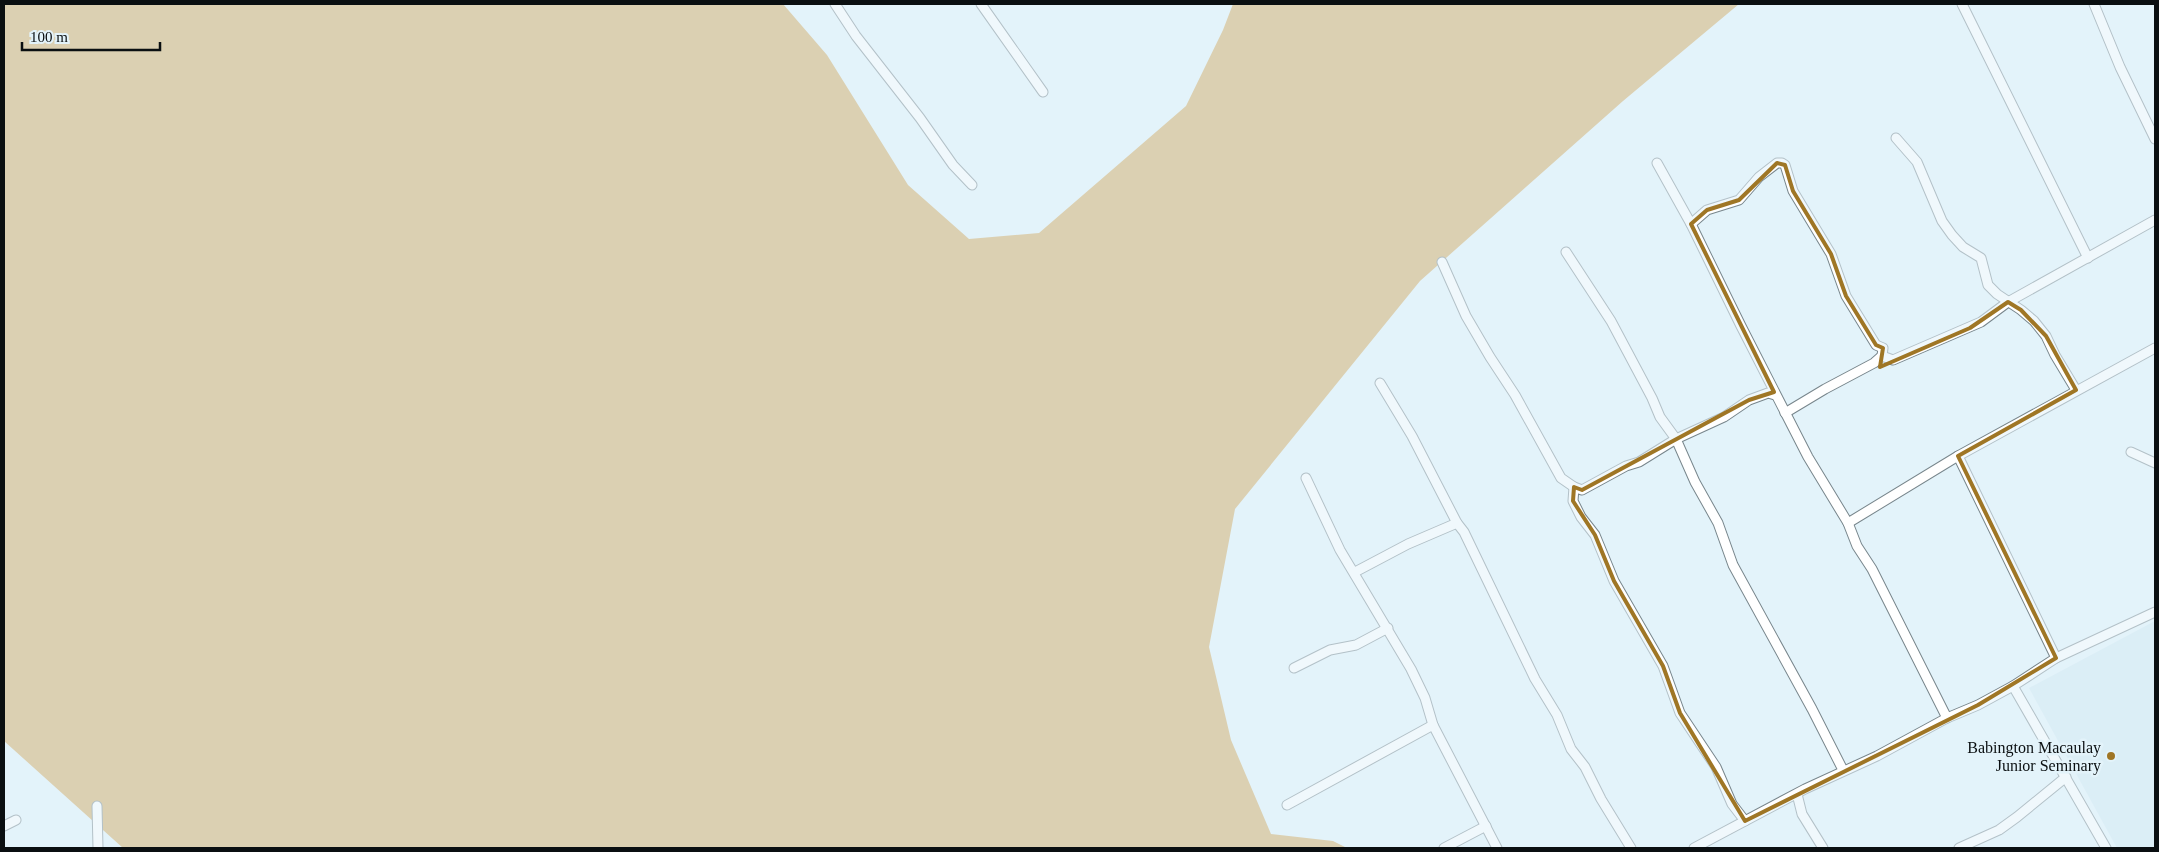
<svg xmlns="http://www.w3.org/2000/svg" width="2159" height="852" font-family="Georgia,serif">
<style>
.built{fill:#d0e8f2}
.forest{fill:#d1a75b}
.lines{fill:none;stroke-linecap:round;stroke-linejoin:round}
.minor-casing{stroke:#78868c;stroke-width:11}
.minor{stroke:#fff;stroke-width:9}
.marked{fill:none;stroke:#9f7625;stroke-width:4;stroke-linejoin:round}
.poi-dot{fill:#9f7625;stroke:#e3f3fa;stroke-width:2}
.labels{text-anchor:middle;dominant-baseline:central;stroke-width:5;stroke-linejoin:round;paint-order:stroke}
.poi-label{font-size:16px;fill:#0a0f11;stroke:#e3f3fa;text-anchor:end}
</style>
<rect width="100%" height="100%" fill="#e3f3fa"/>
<polygon class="built" points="2155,621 2155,848 2117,848 2029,688"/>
<polygon class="forest" points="4,4 783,4 827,55 908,185 969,239 1039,233 1186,106 1223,30 1233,4 1739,4 1623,101 1420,281 1235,509 1209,647 1231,740 1271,834 1333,841 1347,848 123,848 4,741"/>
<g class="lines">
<g class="minor-casing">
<g id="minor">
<polyline points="835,4 856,36 920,118 953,165 972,185"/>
<polyline points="981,4 1043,92"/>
<polyline points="1962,4 2088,258"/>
<polyline points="2094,4 2120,67 2155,139"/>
<polyline points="1896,138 1917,162 1942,221 1952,235 1963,247 1981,258 1988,285 1997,294 2021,310 2034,321 2046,336 2055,355 2076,390"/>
<polyline points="1657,163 1691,224 1741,326 1808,457 1848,523 1857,546 1872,569 1947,718"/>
<polyline points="1691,224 1707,210 1739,200 1759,177 1777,163 1782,163 1785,165 1793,191 1831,254 1846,296 1876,345 1883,348 1882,356"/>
<polyline points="1566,252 1611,321 1652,398 1660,417 1676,439 1695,482 1718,523 1733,565 1812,709 1843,770"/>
<polyline points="1442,262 1466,316 1490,357 1515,395 1561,478 1574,487"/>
<polyline points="1380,383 1412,436 1457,523 1464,532 1535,679 1557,715 1571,749 1585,767 1601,799 1631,848"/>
<polyline points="1785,413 1825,389 1874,363 1882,356 1893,360 1981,322 2008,302 2155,220"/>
<polyline points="2131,452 2155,463"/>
<polyline points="1958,456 2056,658"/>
<polyline points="1306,478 1340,550 1411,669 1425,698 1433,725 1497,848"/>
<polyline points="1848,523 1958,456 2155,348"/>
<polyline points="1355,572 1408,544 1457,523"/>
<polyline points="1294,668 1330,650 1356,645 1388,628"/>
<polyline points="2013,686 2106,848"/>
<polyline points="1797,794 1802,814 1823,848"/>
<polyline points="1287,805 1433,725"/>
<polyline points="97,806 98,848"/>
<polyline points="1745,821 1732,804 1716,767 1680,713 1663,666 1614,581 1595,535 1581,517 1573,501 1574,487 1582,490 1626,466 1639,462 1676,439 1724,417 1749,400 1768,393 1775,395"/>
<polyline points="4,826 16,820"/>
<polyline points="1444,848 1486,826"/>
<polyline points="1694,848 1805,789 1877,756 1947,718 1978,705 2013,686 2056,658 2155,612"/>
<polyline points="1959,848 1999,830 2017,817 2066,777"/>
</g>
</g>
<use href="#minor" class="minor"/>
</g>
<path d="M0 0H2159V852H0ZM1777,163L1785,165L1793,191L1831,254L1846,296L1876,345L1883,348L1880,367L1970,328L2008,302L2021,310L2046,336L2076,390L1958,456L2056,658L1978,705L1745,821L1680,713L1663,666L1614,581L1595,535L1573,501L1574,487L1582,490L1749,400L1774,392L1691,224L1707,210L1739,200Z" fill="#e3f3fa" fill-opacity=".55" fill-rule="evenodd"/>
<path class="marked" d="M1777,163L1785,165L1793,191L1831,254L1846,296L1876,345L1883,348L1880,367L1970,328L2008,302L2021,310L2046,336L2076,390L1958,456L2056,658L1978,705L1745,821L1680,713L1663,666L1614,581L1595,535L1573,501L1574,487L1582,490L1749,400L1774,392L1691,224L1707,210L1739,200Z"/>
<circle class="poi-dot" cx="2111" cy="756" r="5"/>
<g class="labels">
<g class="poi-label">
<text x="2101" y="747">Babington Macaulay<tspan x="2101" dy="18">Junior Seminary</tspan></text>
</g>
</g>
<rect width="2159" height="852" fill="none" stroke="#0a0f11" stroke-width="10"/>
<path d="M22 42v8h138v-8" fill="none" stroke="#0a0f11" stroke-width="2.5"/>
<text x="30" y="42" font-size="15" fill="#0a0f11" stroke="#e3f3fa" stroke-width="4" paint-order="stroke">100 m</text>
</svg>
